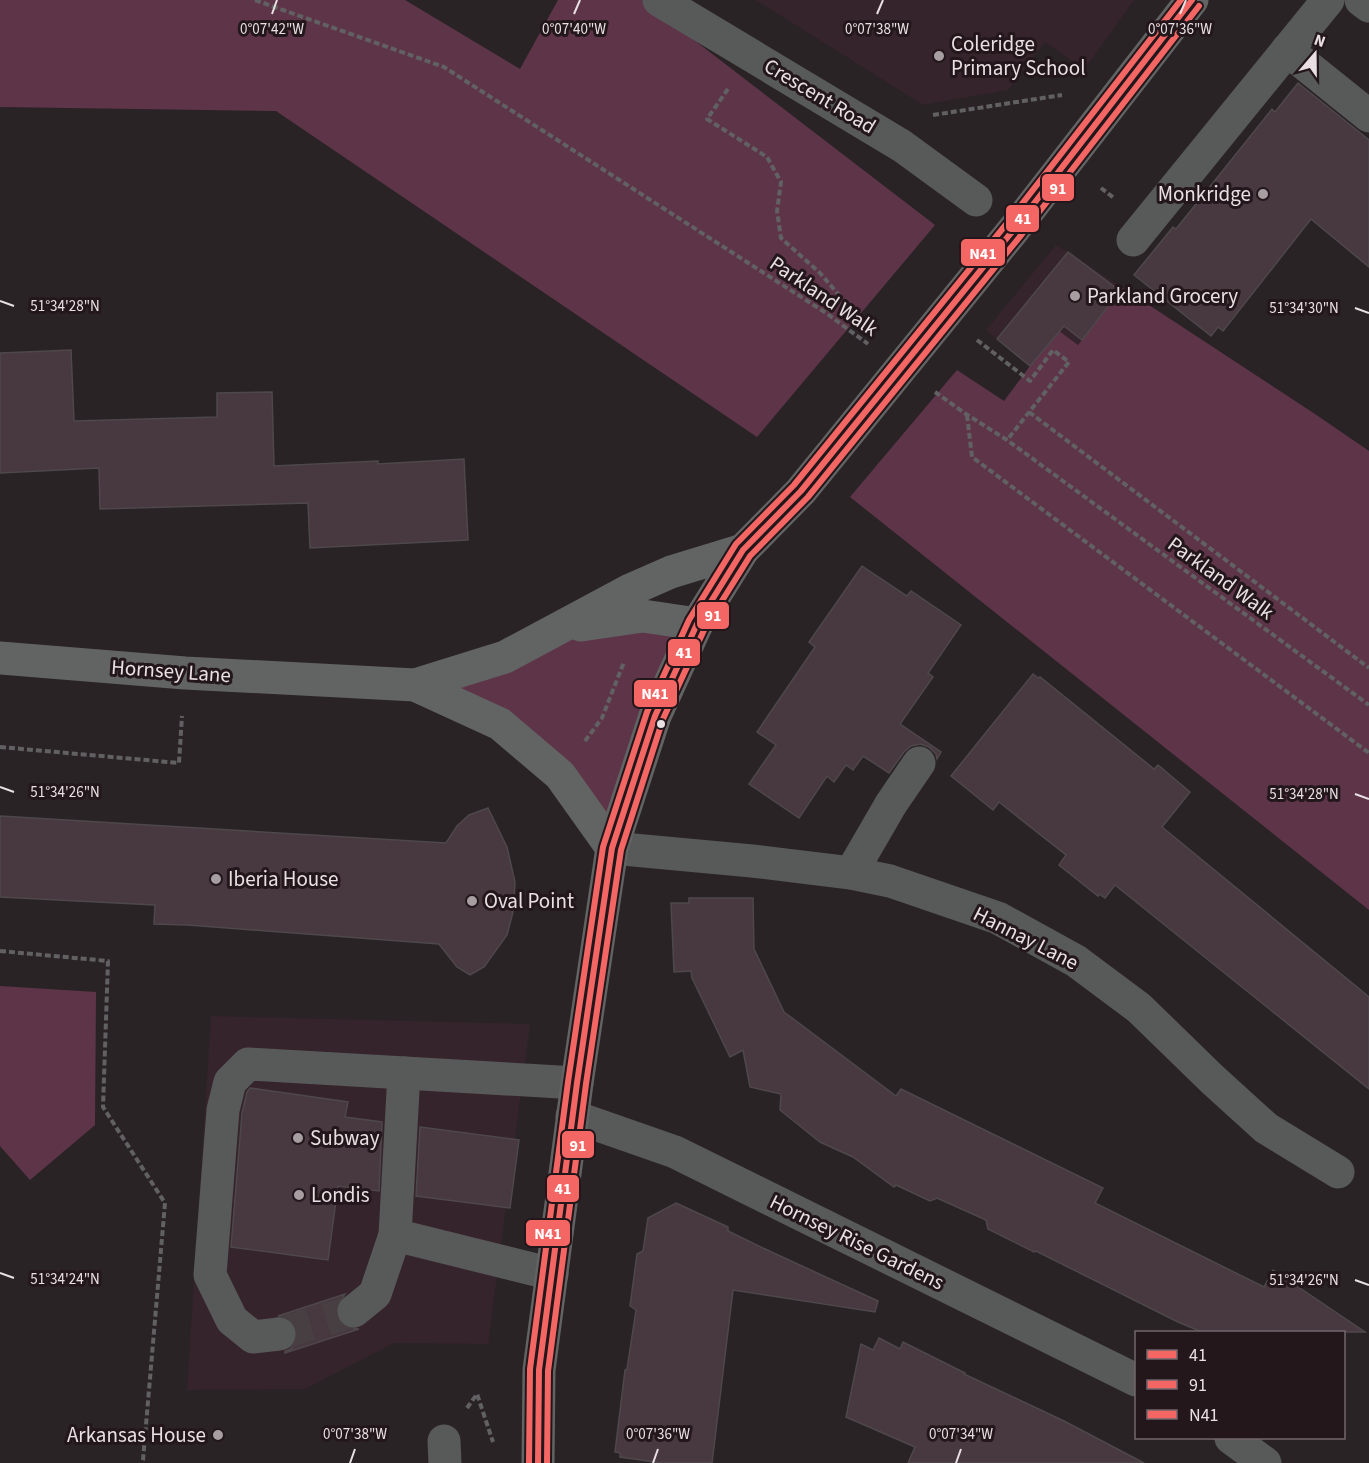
<svg xmlns="http://www.w3.org/2000/svg" width="1369" height="1463" font-family="'Source Sans 3',sans-serif">
<style>
.built{fill:#35242b}
.green{fill:#5e3548}
.building{fill:#483840;stroke:#4e484b;stroke-width:1.5}
.lines{fill:none;stroke-linecap:round;stroke-linejoin:round}
.minor-tunnel{stroke:#473f42;stroke-width:33;stroke-dasharray:33 16;stroke-linecap:butt}
.path{stroke:#616062;stroke-width:4;stroke-dasharray:6 3;stroke-linecap:butt}
.minor{stroke:#585959;stroke-width:33}
.major{stroke:#626463;stroke-width:33}
.bus-1-casing{stroke:#23171c;stroke-width:10}
.bus-2-casing{stroke:#23171c;stroke-width:10}
.bus-3-casing{stroke:#23171c;stroke-width:10}
.bus-1{stroke:#f46663;stroke-width:6}
.bus-2{stroke:#f46663;stroke-width:6}
.bus-3{stroke:#f46663;stroke-width:6}
.ticks{fill:none;stroke:#e9e0e3;stroke-width:2}
.poi-dot{fill:#a69ea1;stroke:#23171c;stroke-width:2}
.bus-dot{fill:#e9e0e3;stroke:#23171c;stroke-width:2}
.labels{text-anchor:middle;dominant-baseline:central;stroke-width:6;stroke-linejoin:round;paint-order:stroke}
.poi-label{font-size:21px;fill:#e9e0e3;stroke:#23171c;text-anchor:start}
.street-label{font-size:21px;fill:#e9e0e3;stroke:#23171c}
.ticks-label{font-size:15px;text-anchor:middle;fill:#e9e0e3;stroke:#23171c;stroke-width:6;stroke-linejoin:round;paint-order:stroke}
.line-badge{stroke:#23171c;stroke-width:2}
.badge-label{font-size:16px;text-anchor:middle;font-weight:bold;fill:#fff}
</style>
<rect width="100%" height="100%" fill="#2a2326"/>
<g class="built">
<polygon points="756,0 1134,0 1084,70 1045,42 1008,90 923,105"/>
<polygon points="1056,245 1068,252 1123,288 1078,345 1059,332 1030,366 986,330"/>
<polygon points="211,1016 530,1024 488,1344 394,1343 305,1389 187,1390"/>
</g>
<g class="green">
<polygon points="0,0 405,0 520,69 558,0 642,0 935,225 757,437 276,111 0,107"/>
<polygon points="1123,288 1315,414 1369,451 1369,910 850,497 957,370 1004,401 1030,366 1059,331 1078,345"/>
<polygon points="697,624 612,848 560,775 415,685 558,629"/>
<polygon points="0,986 96,992 95,1125 30,1180 0,1146"/>
</g>
<g class="building">
<polygon points="1298,83 1369,140 1369,267 1311,219 1223,331 1218,327 1211,336 1134,275 1173,227 1176,229 1272,109 1275,112"/>
<polygon points="1068,252 1120,291 1082,340 1064,326 1030,366 997,339"/>
<polygon points="71,350 74,421 217,417 217,393 272,392 274,466 378,461 378,464 464,459 468,540 310,548 308,503 100,509 99,468 0,473 0,353"/>
<polygon points="862,566 907,596 911,591 961,625 928,673 933,677 900,724 941,752 937,759 936,754 929,747 920,744 911,746 904,752 889,773 863,756 853,770 846,765 834,782 827,776 799,818 749,784 776,745 757,732 815,647 809,642"/>
<polygon points="1033,674 1038,678 1040,677 1154,769 1158,765 1190,792 1162,827 1369,997 1369,1089 1115,885 1105,898 1099,894 1098,896 1059,865 1066,855 999,802 993,810 951,776"/>
<polygon points="488,808 507,847 515,882 513,912 507,935 484,967 470,975 457,967 439,944 188,925 154,924 155,905 0,897 0,816 446,843 457,826 469,815"/>
<polygon points="689,898 753,898 754,949 784,1012 896,1096 901,1089 1103,1188 1095,1203 1264,1287 1273,1270 1365,1332 1202,1332 1178,1322 1036,1251 1034,1252 988,1229 986,1220 937,1198 930,1201 896,1185 894,1187 853,1157 820,1142 780,1110 781,1094 750,1087 743,1050 730,1057 692,978 691,971 674,972 671,903 689,903"/>
<polygon points="250,1088 348,1102 345,1117 382,1122 379,1191 338,1186 328,1260 231,1247 242,1113 247,1092"/>
<polygon points="420,1127 519,1140 510,1208 416,1196"/>
<polygon points="676,1203 728,1227 728,1231 765,1249 878,1301 875,1312 733,1290 712,1463 662,1463 620,1457 620,1453 615,1452 625,1370 627,1369 636,1310 630,1306 637,1254 643,1251 648,1218"/>
<polygon points="345,1294 337,1304 336,1314 339,1322 347,1328 359,1329 285,1353 285,1351 291,1349 296,1342 297,1331 294,1322 287,1317 278,1316"/>
<polygon points="879,1338 900,1349 903,1342 965,1373 964,1374 1064,1421 1144,1463 908,1463 915,1447 846,1417 861,1344 873,1350"/>
</g>
<g class="lines">
<polyline class="minor-tunnel" points="279,1334 354,1311"/>
<g class="path">
<polyline points="255,0 444,67 826,313 868,344"/>
<polyline points="728,89 707,119 767,157 781,182 777,211 781,238 820,273 839,295 826,313"/>
<polyline points="933,115 1062,95"/>
<polyline points="1101,188 1114,198"/>
<polyline points="977,340 1030,381 1053,350 1069,362 1007,440"/>
<polyline points="935,392 966,414 1007,440 1369,705"/>
<polyline points="1029,412 1369,668"/>
<polyline points="967,415 972,457 1369,753"/>
<polyline points="585,741 602,718 624,662"/>
<polyline points="0,747 179,763 182,716"/>
<polyline points="0,951 108,961 103,1107 165,1203 143,1460 142,1463"/>
<polyline points="467,1408 477,1394 493,1442"/>
</g>
<g class="minor">
<polyline points="659,0 902,146 976,200"/>
<polyline points="1361,0 1369,6"/>
<polyline points="1287,50 1369,116"/>
<polyline points="1133,240 1328,0"/>
<polyline points="612,848 752,861 851,873 890,881 998,918 1076,961 1139,1008 1212,1079 1266,1128 1338,1172"/>
<polyline points="851,873 891,804 919,763"/>
<polyline points="404,1073 395,1235 552,1274"/>
<polyline points="572,1116 675,1152 1136,1380"/>
<polyline points="354,1311 375,1294 395,1235"/>
<polyline points="279,1334 253,1337 232,1320 210,1275 223,1110 230,1082 248,1064 577,1083"/>
<polyline points="1231,1438 1265,1463"/>
<polyline points="444,1441 445,1463"/>
</g>
<g class="major">
<polyline points="581,625 643,616 697,624"/>
<polyline points="0,658 185,673 415,685 505,657 630,590 671,572 743,550"/>
<polyline points="415,685 500,724 560,775 612,848"/>
<polyline points="538,1463 539,1370 577,1083 612,848 655,716 697,624 743,550 801,491 1015,228 1192,0"/>
</g>
<g class="bus-1-casing">
<polyline id="bus-1" points="538,1463 539,1370 577,1083 612,848 655,716 697,624 743,550 801,491 1015,228 1192,0"/>
</g>
<g class="bus-2-casing">
<polyline id="bus-2" points="547,1463 548,1371 586,1084 621,850 663,719 705,628 750,556 808,497 1022,234 1199,6"/>
</g>
<g class="bus-3-casing">
<polyline id="bus-3" points="529,1463 530,1369 568,1082 603,847 647,712 689,620 736,544 794,485 1008,222 1181,0"/>
</g>
<use href="#bus-1" class="bus-1"/>
<use href="#bus-2" class="bus-2"/>
<use href="#bus-3" class="bus-3"/>
</g>
<path class="ticks" d="M272,14L277,0M574,14L580,0M877,14L883,0M1180,14L1186,0M0,301L14,306M1355,308L1369,313M0,787L14,792M1355,794L1369,799M0,1273L14,1278M1355,1280L1369,1285M350,1463L355,1449M653,1463L658,1449M956,1463L961,1449"/>
<g class="poi-dot">
<circle cx="939" cy="56" r="6"/>
<circle cx="1263" cy="194" r="6"/>
<circle cx="1075" cy="296" r="6"/>
<circle cx="216" cy="879" r="6"/>
<circle cx="472" cy="901" r="6"/>
<circle cx="298" cy="1138" r="6"/>
<circle cx="299" cy="1195" r="6"/>
<circle cx="218" cy="1435" r="6"/>
</g>
<circle class="bus-dot" cx="661" cy="724" r="5"/>
<g class="labels">
<g class="poi-label">
<text x="951" y="44">Coleridge<tspan x="951" dy="24">Primary School</tspan></text>
<text x="1251" y="194" text-anchor="end">Monkridge</text>
<text x="1087" y="296">Parkland Grocery</text>
<text x="228" y="879">Iberia House</text>
<text x="484" y="901">Oval Point</text>
<text x="310" y="1138">Subway</text>
<text x="311" y="1195">Londis</text>
<text x="206" y="1435" text-anchor="end">Arkansas House</text>
</g>
<g class="street-label">
<text transform="translate(820 96) rotate(31)">Crescent Road</text>
<text transform="translate(824 296) rotate(34)">Parkland Walk</text>
<text transform="translate(1221 578) rotate(36)">Parkland Walk</text>
<text transform="translate(171 671) rotate(4)">Hornsey Lane</text>
<text transform="translate(1026 938) rotate(27)">Hannay Lane</text>
<text transform="translate(857 1242) rotate(26)">Hornsey Rise Gardens</text>
</g>
</g>
<g class="ticks-label">
<text x="272" y="34">0°07'42"W</text>
<text x="574" y="34">0°07'40"W</text>
<text x="877" y="34">0°07'38"W</text>
<text x="1180" y="34">0°07'36"W</text>
<text x="65" y="311">51°34'28"N</text>
<text x="1304" y="313">51°34'30"N</text>
<text x="65" y="797">51°34'26"N</text>
<text x="1304" y="799">51°34'28"N</text>
<text x="65" y="1284">51°34'24"N</text>
<text x="1304" y="1285">51°34'26"N</text>
<text x="355" y="1439">0°07'38"W</text>
<text x="658" y="1439">0°07'36"W</text>
<text x="961" y="1439">0°07'34"W</text>
</g>
<g class="line-badge">
<rect x="1041" y="173" width="34" height="29" rx="6" fill="#f46663"/>
<rect x="1005" y="204" width="35" height="29" rx="6" fill="#f46663"/>
<rect x="960" y="238" width="46" height="29" rx="6" fill="#f46663"/>
<rect x="696" y="601" width="34" height="29" rx="6" fill="#f46663"/>
<rect x="667" y="638" width="34" height="29" rx="6" fill="#f46663"/>
<rect x="633" y="679" width="45" height="29" rx="6" fill="#f46663"/>
<rect x="561" y="1130" width="34" height="29" rx="6" fill="#f46663"/>
<rect x="546" y="1174" width="34" height="29" rx="6" fill="#f46663"/>
<rect x="525" y="1219" width="46" height="28" rx="6" fill="#f46663"/>
</g>
<g class="badge-label">
<text x="1058" y="194">91</text>
<text x="1023" y="224">41</text>
<text x="983" y="259">N41</text>
<text x="713" y="621">91</text>
<text x="684" y="658">41</text>
<text x="655" y="699">N41</text>
<text x="578" y="1151">91</text>
<text x="563" y="1194">41</text>
<text x="548" y="1239">N41</text>
</g>
<rect x="1135" y="1331" width="210" height="108" fill="#23171c" stroke="#72676c" stroke-width="1.5"/>
<rect x="1147" y="1350" width="30" height="9" fill="#f46663" stroke="#72676c" stroke-width="1.5"/>
<text x="1189" y="1361" font-size="18" fill="#e9e0e3">41</text>
<rect x="1147" y="1380" width="30" height="9" fill="#f46663" stroke="#72676c" stroke-width="1.5"/>
<text x="1189" y="1391" font-size="18" fill="#e9e0e3">91</text>
<rect x="1147" y="1410" width="30" height="9" fill="#f46663" stroke="#72676c" stroke-width="1.5"/>
<text x="1189" y="1421" font-size="18" fill="#e9e0e3">N41</text>
<g transform="translate(1315 54) rotate(20)" stroke="#23171c" stroke-width="4.5" paint-order="stroke">
<path d="M0-4.5L10 22L0 15L-10 22Z" fill="#e9e0e3"/>
<text y="-9" font-size="16" font-weight="bold" text-anchor="middle" fill="#e9e0e3">N</text>
</g>
</svg>
